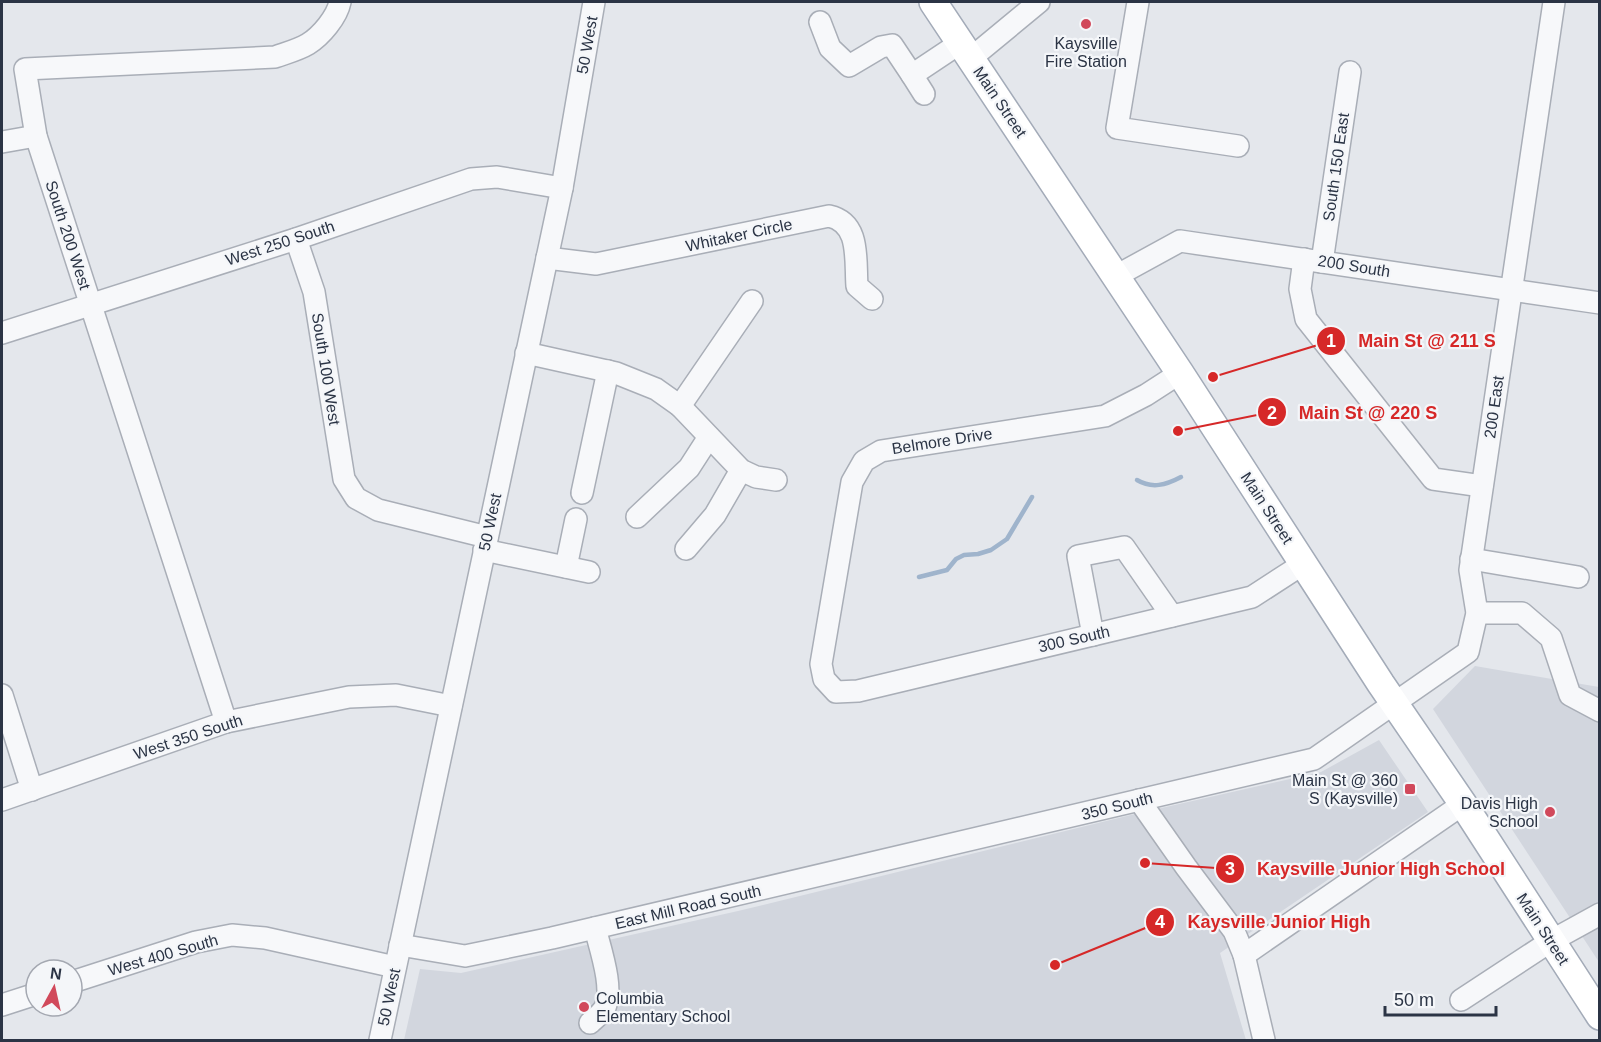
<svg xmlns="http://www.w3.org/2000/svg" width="1601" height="1042" font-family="Helvetica,sans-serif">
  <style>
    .built { fill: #d2d6de }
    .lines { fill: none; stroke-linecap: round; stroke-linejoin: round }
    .stream { stroke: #9fb4cc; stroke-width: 4.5 }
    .minor-casing { stroke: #a9aeb7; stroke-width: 24 }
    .major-casing { stroke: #a3abb8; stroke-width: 30 }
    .minor { stroke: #f7f8fa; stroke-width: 21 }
    .major { stroke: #fff; stroke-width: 27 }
    .poi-dot { fill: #d1495b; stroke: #f4f6f9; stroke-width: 2 }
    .labels { text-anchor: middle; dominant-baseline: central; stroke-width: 4.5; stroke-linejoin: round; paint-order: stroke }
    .poi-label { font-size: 16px; fill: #2b3445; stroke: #f4f6f9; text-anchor: end }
    .street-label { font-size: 16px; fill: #2b3445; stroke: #f4f6f9 }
    .leader { fill: none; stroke: #d62828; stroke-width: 2 }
    .callout-dot { fill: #d62828; stroke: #f4f6f9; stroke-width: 2 }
    .mark-label { font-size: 18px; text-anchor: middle; font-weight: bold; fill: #fff }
    .callout-label { font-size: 18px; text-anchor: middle; font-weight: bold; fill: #d62828; stroke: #f4f6f9; stroke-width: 4.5; stroke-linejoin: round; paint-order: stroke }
  </style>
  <rect width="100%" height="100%" fill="#e4e7ec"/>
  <g class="built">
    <path d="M1475,666l124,21v275l-166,-253z"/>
    <path d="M1379,740l49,72 -208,141 26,87h-842l16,-71 41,4 277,-62 397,-97 186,-42z"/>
  </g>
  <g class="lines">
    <g class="stream">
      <path d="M1137,480c15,9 29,5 44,-3"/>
      <path d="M919,577l28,-7 9,-11 8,-4 14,-1 13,-4 16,-11 25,-42"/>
    </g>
    <g class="minor-casing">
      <g id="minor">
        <path d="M1138,2l-21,126 121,18"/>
        <path d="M820,22l10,26 19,18 32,-19 11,-2 20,30 48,-32"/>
        <path d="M970,59l69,-57"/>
        <path d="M912,75l12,19"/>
        <path d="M2,142l34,-6"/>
        <path d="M296,239l18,53 30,187 12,19 22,12 109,27"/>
        <path d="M547,258l49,6 233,-48c32,7 26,44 28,70l15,13"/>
        <path d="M1304,259l-4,30 6,30 127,160 49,7"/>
        <path d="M1322,262l28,-190"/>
        <path d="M1116,276l64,-35 420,62"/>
        <path d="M2,333l294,-94 175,-60 26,-2 65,11"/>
        <path d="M526,353l90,20 40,16 24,17 61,64 15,7 20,3"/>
        <path d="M1180,373l-34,22 -41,21 -224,35 -17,10 -12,21 -31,182 3,15 12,13 22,-1 394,-94 51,-33"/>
        <path d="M680,406l72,-105"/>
        <path d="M582,493l26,-122"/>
        <path d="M637,517l52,-49 20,-31"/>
        <path d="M686,549l29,-34 26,-45"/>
        <path d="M484,550l105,22"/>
        <path d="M1471,559l107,18"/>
        <path d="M566,567l10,-48"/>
        <path d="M1477,613h45l29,25 19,57 30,16"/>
        <path d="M1093,635l-15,-79 46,-9 48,69"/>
        <path d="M2,695l30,95"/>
        <path d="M226,722l-190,-586 -11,-67 250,-12c11,-4 23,-7 33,-13 13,-8 29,-27 32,-42"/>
        <path d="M2,800l224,-78 123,-25 47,-2 55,11"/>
        <path d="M1139,800l47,67 48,64 10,24 20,85"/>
        <path d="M400,945l65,11 87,-18 762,-179 154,-107 9,-39 -7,-43 84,-568"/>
        <path d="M1244,955l219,-151"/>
        <path d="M72,982l124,-40 36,-7 33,3 130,29"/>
        <path d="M1461,1000l90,-59 49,-27"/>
        <path d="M2,1005l34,-11"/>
        <path d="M590,1023c4,-4 10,-8 14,-14 11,-18 -4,-61 -9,-81"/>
        <path d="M380,1040l182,-852 32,-186"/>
      </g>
    </g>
    <g class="major-casing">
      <path id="major" d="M933,2l247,371 201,311 82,120 137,212"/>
    </g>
    <use href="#minor" class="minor"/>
    <use href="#major" class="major"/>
  </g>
  <g class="poi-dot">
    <circle cx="1086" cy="24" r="6"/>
    <rect x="1404" y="783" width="12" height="12" rx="3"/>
    <circle cx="1550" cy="812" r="6"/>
    <circle cx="584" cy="1007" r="6"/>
  </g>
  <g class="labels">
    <g class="poi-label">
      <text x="1086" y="43" text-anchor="middle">Kaysville<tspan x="1086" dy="18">Fire Station</tspan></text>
      <text x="1398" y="780">Main St @ 360<tspan x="1398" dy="18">S (Kaysville)</tspan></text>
      <text x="1538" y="803">Davis High<tspan x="1538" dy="18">School</tspan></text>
      <text x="596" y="998" text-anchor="start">Columbia<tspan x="596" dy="18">Elementary School</tspan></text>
    </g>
    <g class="street-label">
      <text transform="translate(587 45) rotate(-80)">50 West</text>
      <text transform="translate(1000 102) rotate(56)">Main Street</text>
      <text transform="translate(1336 167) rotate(-82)">South 150 East</text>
      <text transform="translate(68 235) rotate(72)">South 200 West</text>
      <text transform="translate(739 235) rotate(-12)">Whitaker Circle</text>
      <text transform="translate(280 243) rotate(-18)">West 250 South</text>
      <text transform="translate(1354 266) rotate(9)">200 South</text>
      <text transform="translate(326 369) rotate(81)">South 100 West</text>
      <text transform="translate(1494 407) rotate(-82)">200 East</text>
      <text transform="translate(942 441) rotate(-9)">Belmore Drive</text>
      <text transform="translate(1267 508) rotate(57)">Main Street</text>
      <text transform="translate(490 522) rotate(-78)">50 West</text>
      <text transform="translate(1074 639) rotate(-13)">300 South</text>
      <text transform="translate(188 737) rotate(-18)">West 350 South</text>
      <text transform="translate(1117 806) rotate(-14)">350 South</text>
      <text transform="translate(688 907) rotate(-13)">East Mill Road South</text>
      <text transform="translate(1543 929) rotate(57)">Main Street</text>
      <text transform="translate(163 955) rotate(-16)">West 400 South</text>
      <text transform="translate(389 997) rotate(-78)">50 West</text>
    </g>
  </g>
  <path class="leader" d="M1213 377L1331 341M1178 431L1272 412M1145 863L1230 869M1055 965L1160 922"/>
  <g class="callout-dot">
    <circle cx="1213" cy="377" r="6"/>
    <circle cx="1178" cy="431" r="6"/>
    <circle cx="1145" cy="863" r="6"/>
    <circle cx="1055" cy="965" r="6"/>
    <circle cx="1331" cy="341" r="15"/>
    <circle cx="1272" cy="412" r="15"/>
    <circle cx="1230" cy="869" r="15"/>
    <circle cx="1160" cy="922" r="15"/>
  </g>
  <g class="mark-label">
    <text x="1331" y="347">1</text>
    <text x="1272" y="419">2</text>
    <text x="1230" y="875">3</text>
    <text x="1160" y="928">4</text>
  </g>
  <g class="callout-label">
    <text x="1427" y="347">Main St @ 211 S</text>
    <text x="1368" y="419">Main St @ 220 S</text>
    <text x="1381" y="875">Kaysville Junior High School</text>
    <text x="1279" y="928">Kaysville Junior High</text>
  </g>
  <rect width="1601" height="1042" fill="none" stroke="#2b3445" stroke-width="6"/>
  <g transform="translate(54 988) rotate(8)"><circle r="28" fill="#f4f6f9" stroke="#a4a8b1" stroke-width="1.5"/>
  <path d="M0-4.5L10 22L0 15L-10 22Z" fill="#d1495b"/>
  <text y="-9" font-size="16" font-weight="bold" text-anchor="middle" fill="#2b3445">N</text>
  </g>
  <path d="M1385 1006v9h111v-9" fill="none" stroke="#2b3445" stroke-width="3"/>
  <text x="1394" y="1006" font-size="18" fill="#2b3445" stroke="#f4f6f9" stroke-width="4.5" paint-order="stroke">50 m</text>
</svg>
